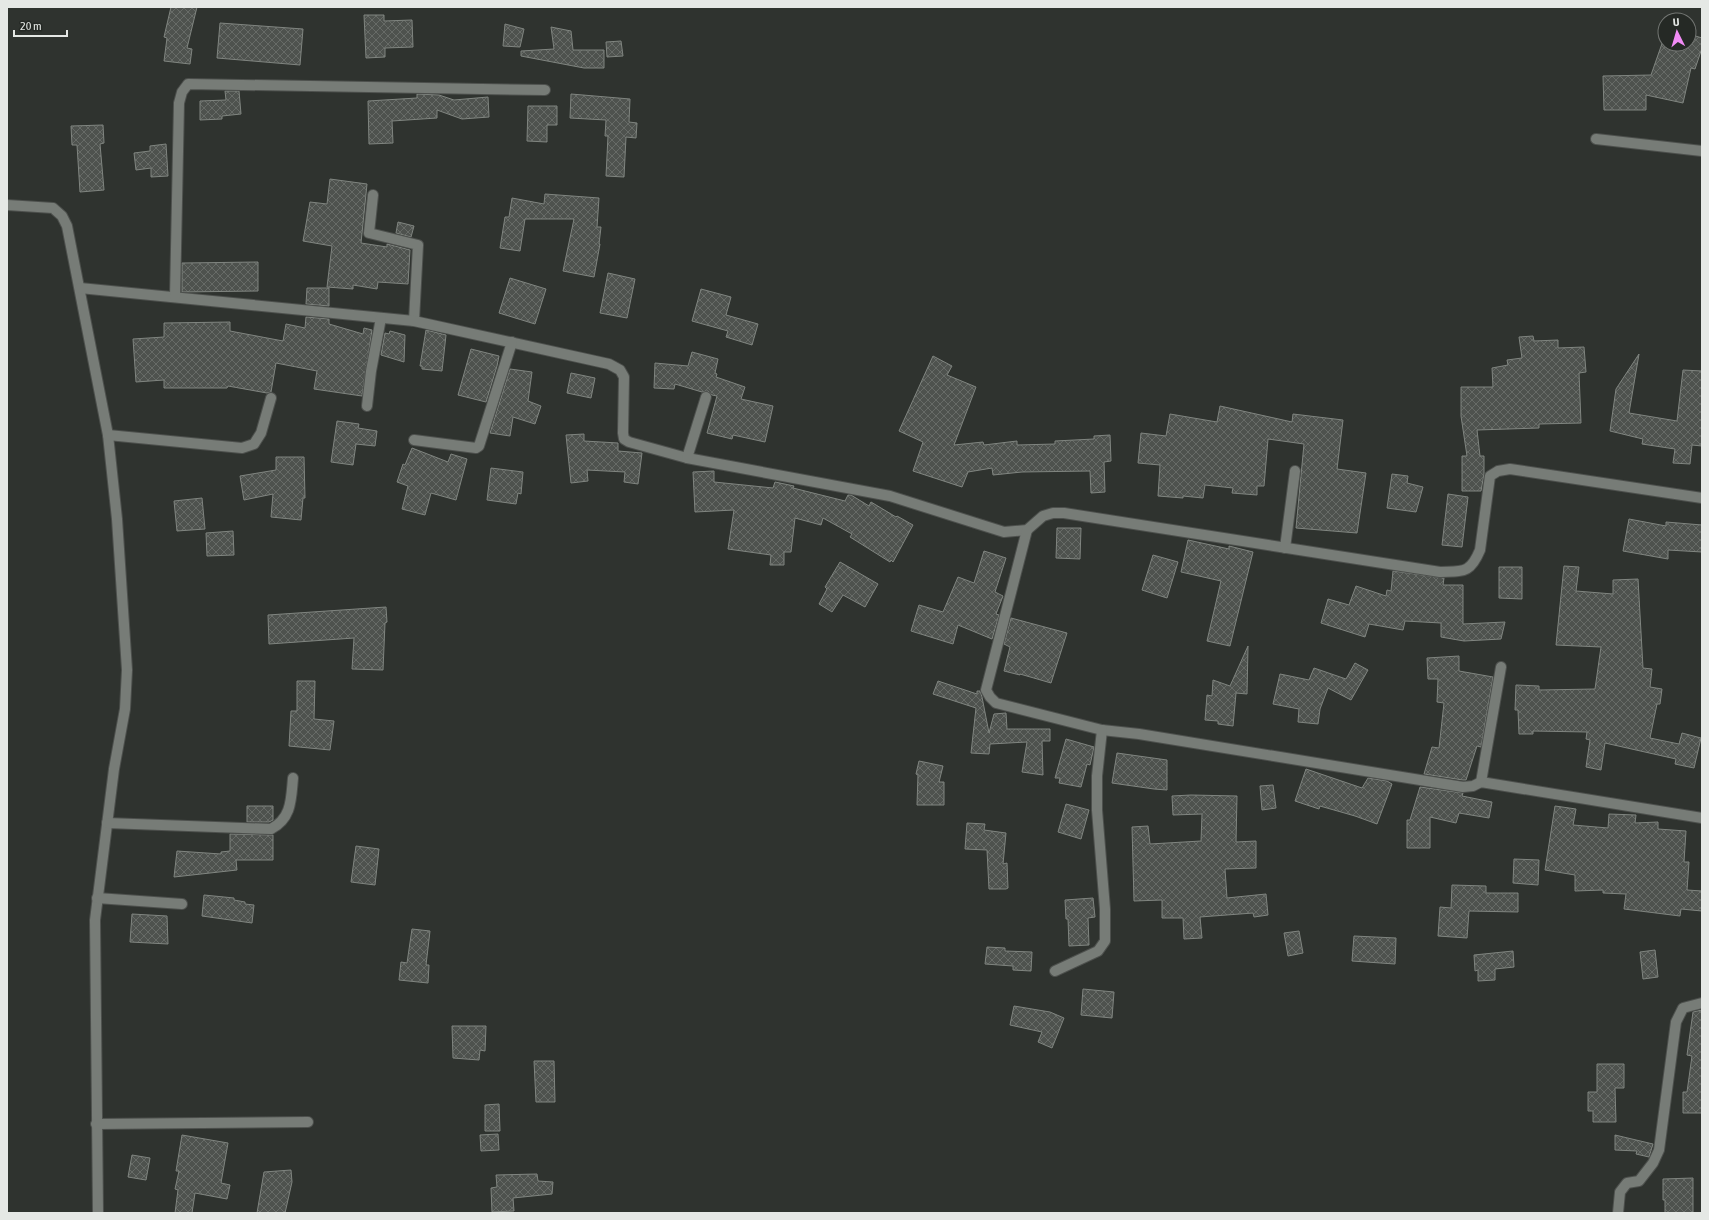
<svg xmlns="http://www.w3.org/2000/svg" width="1709" height="1220" font-family="'Asap Condensed',sans-serif">
  <style>
    .building { fill: url(#building-cross-hatch); stroke: #808580 }
    .lines { fill: none; stroke-linecap: round; stroke-linejoin: round }
    .minor-casing { stroke: #4d504d; stroke-width: 12 }
    .minor { stroke: #777c77; stroke-width: 10 }
  </style>
  <defs>
    <pattern id="building-cross-hatch" width="8" height="8" patternUnits="userSpaceOnUse"><rect width="8" height="8" fill="#4e524e"/><path d="M0 0l8 8M0 8l8-8" fill="none" stroke="#676b67"/></pattern>
  </defs>
  <rect width="100%" height="100%" fill="#2f332f"/>
  <g class="building">
    <path d="M171,7h26l-10,41 5,1 -2,15 -26,-3 3,-23 -3,-1z"/>
    <path d="M364,15h20v6l28,-1 1,27 -28,1v9l-19,1z"/>
    <path d="M220,23l83,6 -3,36 -83,-7z"/>
    <path d="M505,24l19,5 -4,18 -17,-1z"/>
    <path d="M551,27l20,4 2,19h31v18h-20l-63,-12v-5l33,-2z"/>
    <path d="M1689,34l13,4v10l-7,21 -4,-1 -8,35 -37,-8v15h-42l-1,-34 48,-1 14,-40v9h24z"/>
    <path d="M621,41l2,15 -16,1 -1,-15z"/>
    <path d="M225,91h14l2,23 -19,2v3l-22,1v-19l26,-1z"/>
    <path d="M417,94l22,1 15,5 34,-3 1,20 -27,2 -25,-9v8l-45,3 1,22 -24,1 -1,-43 49,-3z"/>
    <path d="M571,94l59,5 -1,23 8,1 -1,15 -10,-1 -2,40 -18,-1 2,-40h-3l1,-16 -36,-2z"/>
    <path d="M528,106h29v19h-10v17l-20,-1z"/>
    <path d="M103,125l1,18 -4,1 4,46 -24,2 -3,-47h-5l-1,-19z"/>
    <path d="M166,144l2,32 -17,1v-9l-15,2 -2,-17 16,-2v-5z"/>
    <path d="M330,179l37,5 -6,59 26,4v-3l23,6 -2,34 -30,-2 -1,7 -24,-4v4l-26,-2 5,-41 -29,-5 7,-39 17,2z"/>
    <path d="M545,194l54,4 -2,29h4l-2,17h1l-6,33 -31,-6 11,-52h-49l-5,32 -20,-3 5,-31h4l3,-19 32,6z"/>
    <path d="M398,222l16,4 -3,11 -15,-4z"/>
    <path d="M258,262v29l-76,1v-29z"/>
    <path d="M608,273l27,6 -8,39 -27,-5z"/>
    <path d="M510,278l36,11 -11,35 -36,-11z"/>
    <path d="M307,288h22v18l-23,-2z"/>
    <path d="M701,289l30,8 -5,18 32,9 -6,21 -26,-8 2,-6 -36,-10z"/>
    <path d="M306,317l23,2v5l34,10 1,-6 8,2 -10,66 -48,-7 3,-18 -41,-8 -5,29 -4,1 -39,-7 -1,2h-63v-8l-28,2 -3,-43 31,-2v-14l66,-1v9l53,10 3,-17 19,4z"/>
    <path d="M426,330l20,5 -4,36 -20,-2v-3h-2z"/>
    <path d="M390,331l15,4 -1,27 -23,-7 4,-22 4,1z"/>
    <path d="M1533,336l1,5 24,-1v8l26,-1 2,25 -7,1 2,50 -42,1v4l-62,2 3,26h4v18l-3,17h-19v-35h5l-6,-40v-29h32l-1,-19 16,-3 -1,-5 15,-2 -3,-21z"/>
    <path d="M471,349l28,7 -2,10 -11,36 -28,-7z"/>
    <path d="M692,352l26,7 -3,14 2,1 -1,3 29,10 -4,12 32,7 -8,36 -32,-7 -1,4 -25,-6 10,-37 -5,-1 -4,-4 -6,1 -27,-8 -1,5 -20,-1 1,-25 33,3z"/>
    <path d="M1639,354l-10,59 48,8 6,-51 19,1v75l-10,-1 -2,19 -17,-1 2,-14 -33,-5 1,-5 -33,-8 6,-42z"/>
    <path d="M933,356l19,10 -5,9 29,12 -22,58 29,-3 1,3 33,-4v4l38,-1v-3l39,-2v-3l16,-1 1,26 -7,1 1,30 -14,1 -1,-22 -68,1 -29,3 -1,-7 -24,4 -6,15 -49,-16 10,-29 -24,-11z"/>
    <path d="M510,369l22,3 -4,29 13,5 -6,18 -22,-7 -3,19 -20,-3z"/>
    <path d="M571,373l24,5 -4,20 -24,-5z"/>
    <path d="M1220,406l72,16 1,-8 50,6 -6,49 29,4 -9,60 -61,-5 8,-84 -36,-5 -4,47h-7v9l-25,-2 1,-5 -28,-3 -2,13 -20,-2v2l-25,-2 2,-31 -22,-2 3,-30 25,3 4,-22 47,8z"/>
    <path d="M337,421l22,3 -1,4 19,3 -2,15 -19,-2 -3,21 -22,-3z"/>
    <path d="M584,434v7l34,2v8l24,2 -4,31 -14,-2 1,-10 -38,-2 1,11 -17,2 -5,-48z"/>
    <path d="M412,448l36,14 3,-8 16,5 -11,41 -25,-7 -6,22 -23,-6 6,-23 -11,-4 6,-18 2,1z"/>
    <path d="M276,457h28l1,41h-2l-2,22 -30,-3 2,-23 -29,6 -4,-24 36,-6z"/>
    <path d="M491,468l32,4 -2,22 -3,-1 -2,11 -29,-4z"/>
    <path d="M714,471v11l59,6 2,-6 19,4 -1,2 52,13 3,-6h3l18,11 2,-4 25,15 1,-1 16,9 -20,37 -2,-2 -1,2 -40,-25 2,-3 -29,-16 -2,7 -26,-7 -4,34h-7v13h-14l1,-10 -43,-6 6,-39 -39,2 -2,-40z"/>
    <path d="M1392,474l16,2 -1,7 16,4 -7,25 -29,-4z"/>
    <path d="M1448,494l20,3 -6,50 -20,-2z"/>
    <path d="M202,498l3,31 -28,2 -3,-30z"/>
    <path d="M1629,519l37,7v-4l36,3v27l-34,-2v9l-45,-8z"/>
    <path d="M1057,528h24l-1,31 -24,-1z"/>
    <path d="M233,531l1,24 -27,1 -1,-23z"/>
    <path d="M1188,540l41,9v-3l24,6 -23,94 -23,-5 14,-60 -40,-9z"/>
    <path d="M984,551l22,7 -11,34 8,4 -7,18 3,1 -7,24 -34,-14 -5,19 -42,-13 8,-26 24,7 15,-35 16,6z"/>
    <path d="M1153,555l25,7 -11,36 -25,-8z"/>
    <path d="M840,562l38,22 -13,23 -22,-12 -11,17 -13,-8 8,-15 -2,-2z"/>
    <path d="M1564,566l15,1 -3,24 37,3v-14l25,-1 5,89 9,1 -2,18 12,2 -2,15h-3l-7,34 29,6 3,-11 19,5 -7,30 -19,-4 1,-5 -71,-16 -4,27 -15,-3 4,-27 -4,-1 1,-7 -54,-1v3h-14l-1,-24h-3l1,-25 23,1v4l56,-1 6,-42 -45,-2z"/>
    <path d="M1499,567h23v32l-23,-1z"/>
    <path d="M1393,571l51,7 -1,7h20v39l42,-2 -4,17 -37,2 -23,-4v-14l-36,-2 -2,9 -34,-6 -4,13 -44,-14 7,-24 21,6 7,-19 30,10 1,-6 4,1z"/>
    <path d="M386,607l1,15 -2,1 -2,47 -31,-1 2,-31 -85,6 -1,-29z"/>
    <path d="M1011,618l56,15 -16,50 -31,-9v1l-16,-4 6,-24 -6,-3z"/>
    <path d="M1248,646l-1,48 -11,-1 -3,33 -15,-2v-3l-13,-1 2,-25 5,1 1,-16 17,6z"/>
    <path d="M1459,656v15l34,6 -12,70 -4,-1 -11,34h-3l-39,-6 8,-27 7,1 5,-45 -7,-1 1,-23h-10l-1,-21z"/>
    <path d="M1355,663l13,7 -17,30 -23,-12 -8,21 -2,15 -20,-2 1,-13 -26,-5 7,-30 29,6 5,-12 32,11z"/>
    <path d="M297,681h18l-1,38 20,2 -4,29 -41,-4 2,-35h6z"/>
    <path d="M938,681l39,13v-3h3l2,6 7,36 5,-19 12,-1 1,16h43v12h-8l1,34 -21,-3 5,-30 -37,2 -1,10 -18,-1 5,-45 -43,-14z"/>
    <path d="M1066,739l28,8 -4,18 -3,-1 -6,23 -22,-4 1,-5h-5z"/>
    <path d="M1117,753l50,7v30l-13,-1 -42,-6z"/>
    <path d="M919,761l24,5 -4,16h5v23h-27l1,-30 -2,-1z"/>
    <path d="M1306,769l56,19 6,-10 19,3 5,3 -15,40 -22,-8 -35,-10 -1,3 -24,-8z"/>
    <path d="M1273,785l3,23 -14,2 -2,-24z"/>
    <path d="M1420,787l43,6 -1,3 30,6 -3,16 -30,-5 -3,10 -26,-6v31h-23v-28h3z"/>
    <path d="M1191,795l46,1 -1,46 20,-1v27l-31,1 2,29 39,-4 2,21 -14,2 -1,-4 -53,4 2,21 -18,1 -1,-21h-21v-18l-28,1 -2,-74 16,-1 2,18 51,-3 1,-27 -29,1 -1,-19z"/>
    <path d="M1066,804l23,6 -8,29 -23,-7z"/>
    <path d="M247,806h26v14l-4,2h-22z"/>
    <path d="M1555,806l21,3 -3,16 35,3 1,-14 27,1 -1,8 23,-1v7l28,2 -2,31h5l-2,28 15,1v20l-21,-2 -1,7 -56,-7 2,-15 -23,-1v-3l-28,1v-16l-30,-5z"/>
    <path d="M967,823l18,1 -1,6 22,3 -3,31 4,-1 1,25 -2,1h-17l-2,-39 -22,-1z"/>
    <path d="M230,834l43,1v25h-37l1,10 -63,7 3,-26 44,3v-2l9,-1z"/>
    <path d="M356,846l23,3 -4,36 -24,-3z"/>
    <path d="M1514,859l25,1 -1,25 -25,-2z"/>
    <path d="M1452,885l34,1v7h32v19l-49,-1 -2,27 -29,-2 2,-29 11,1z"/>
    <path d="M204,895l30,3v2l11,2v2l9,1 -2,18 -50,-7z"/>
    <path d="M1093,898l2,19 -7,1 1,27 -20,1 -1,-27h-2l-1,-19z"/>
    <path d="M132,914l35,2 1,28 -38,-2z"/>
    <path d="M412,929l18,2 -4,34h3l-1,18 -29,-3 2,-18 6,1z"/>
    <path d="M1299,931l4,22 -15,3 -4,-23z"/>
    <path d="M1354,936l42,2 -1,26 -43,-3z"/>
    <path d="M987,947l18,1v3l27,1 -1,19 -18,-1v-4l-28,-2z"/>
    <path d="M1655,950l3,27 -15,2 -3,-27z"/>
    <path d="M1513,951l1,16 -19,2v11l-17,1v-11l-3,1 -1,-16z"/>
    <path d="M1083,989l31,3 -2,26 -31,-3z"/>
    <path d="M1014,1006l36,6 14,6 -12,30 -14,-6 4,-10 -32,-7z"/>
    <path d="M1702,1010v103h-19v-21h4l5,-36 -5,-1 6,-43z"/>
    <path d="M452,1026h34l-1,25 -5,-1 -1,10 -26,-2z"/>
    <path d="M534,1061h20l1,41h-19z"/>
    <path d="M1597,1064h27v24h-9l1,34h-23v-11h-5v-19h9z"/>
    <path d="M499,1104l1,27h-15v-26z"/>
    <path d="M498,1134l1,16 -18,1 -1,-16z"/>
    <path d="M182,1135l46,8 -7,40 9,2 -3,14 -32,-6 -3,20h-17l3,-23 -3,-1 4,-18h-3z"/>
    <path d="M1615,1135l38,9 -4,13 -13,-3 1,-3 -22,-1z"/>
    <path d="M132,1155l18,3 -4,22 -18,-3z"/>
    <path d="M291,1170l1,12 -7,31h-28l7,-41z"/>
    <path d="M537,1174l1,7 15,1 -1,12 -39,4 1,13 -22,1 -1,-24 6,-1 -1,-12z"/>
    <path d="M1693,1178v35h-28v-13h-2v-21z"/>
  </g>
  <g class="lines">
    <g class="minor-casing">
      <g id="minor">
        <path d="M1596,139l106,12"/>
        <path d="M373,195l-4,38 49,12 -4,76"/>
        <path d="M7,205l46,3 9,8 5,10 41,209 9,84 10,151 -2,39 -11,60 -19,151 3,293"/>
        <path d="M80,288l334,33 195,43 11,6 4,7 -1,56 1,6 5,3 58,16 203,38 114,36 23,-2 16,-14 10,-3h11l376,59c23,-1 30,2 40,-22l10,-74 8,-5 12,-2 192,29"/>
        <path d="M175,297l4,-194 3,-11 6,-8 357,6"/>
        <path d="M367,406l4,-35 10,-53"/>
        <path d="M108,435l134,13 12,-4 7,-11 10,-35"/>
        <path d="M414,440l62,8 3,-2 33,-104"/>
        <path d="M687,458l19,-61"/>
        <path d="M1027,530l-41,160 4,7 6,6 106,27 37,4 324,53 10,-1 8,-4 221,36"/>
        <path d="M1285,548l10,-77"/>
        <path d="M1481,782l20,-115"/>
        <path d="M107,823l164,6c21,-11 20,-30 22,-51"/>
        <path d="M97,898l85,6"/>
        <path d="M1055,971l43,-20 7,-10v-32l-8,-99v-34l5,-46"/>
        <path d="M96,1124l212,-2"/>
        <path d="M1618,1213l2,-21 7,-9 12,-2 14,-18 6,-13 17,-128 7,-14 19,-5"/>
      </g>
    </g>
    <use href="#minor" class="minor"/>
  </g>
  <rect width="1709" height="1220" fill="none" stroke="#e5e8e5" stroke-width="16"/>
  <g transform="translate(1677 32) rotate(355)"><circle r="19" fill="#252925" stroke="#727572"/>
  <path d="M0-3L7 15L0 10L-7 15Z" fill="#f18bf5"/>
  <text y="-6" font-size="11" font-weight="bold" text-anchor="middle" fill="#e5e8e5">U</text>
  </g>
  <path d="M14 30v6h53v-6" fill="none" stroke="#e5e8e5" stroke-width="2"/>
  <text x="20" y="30" font-size="12" fill="#e5e8e5" stroke="#252925" stroke-width="3" paint-order="stroke">20 m</text>
</svg>
